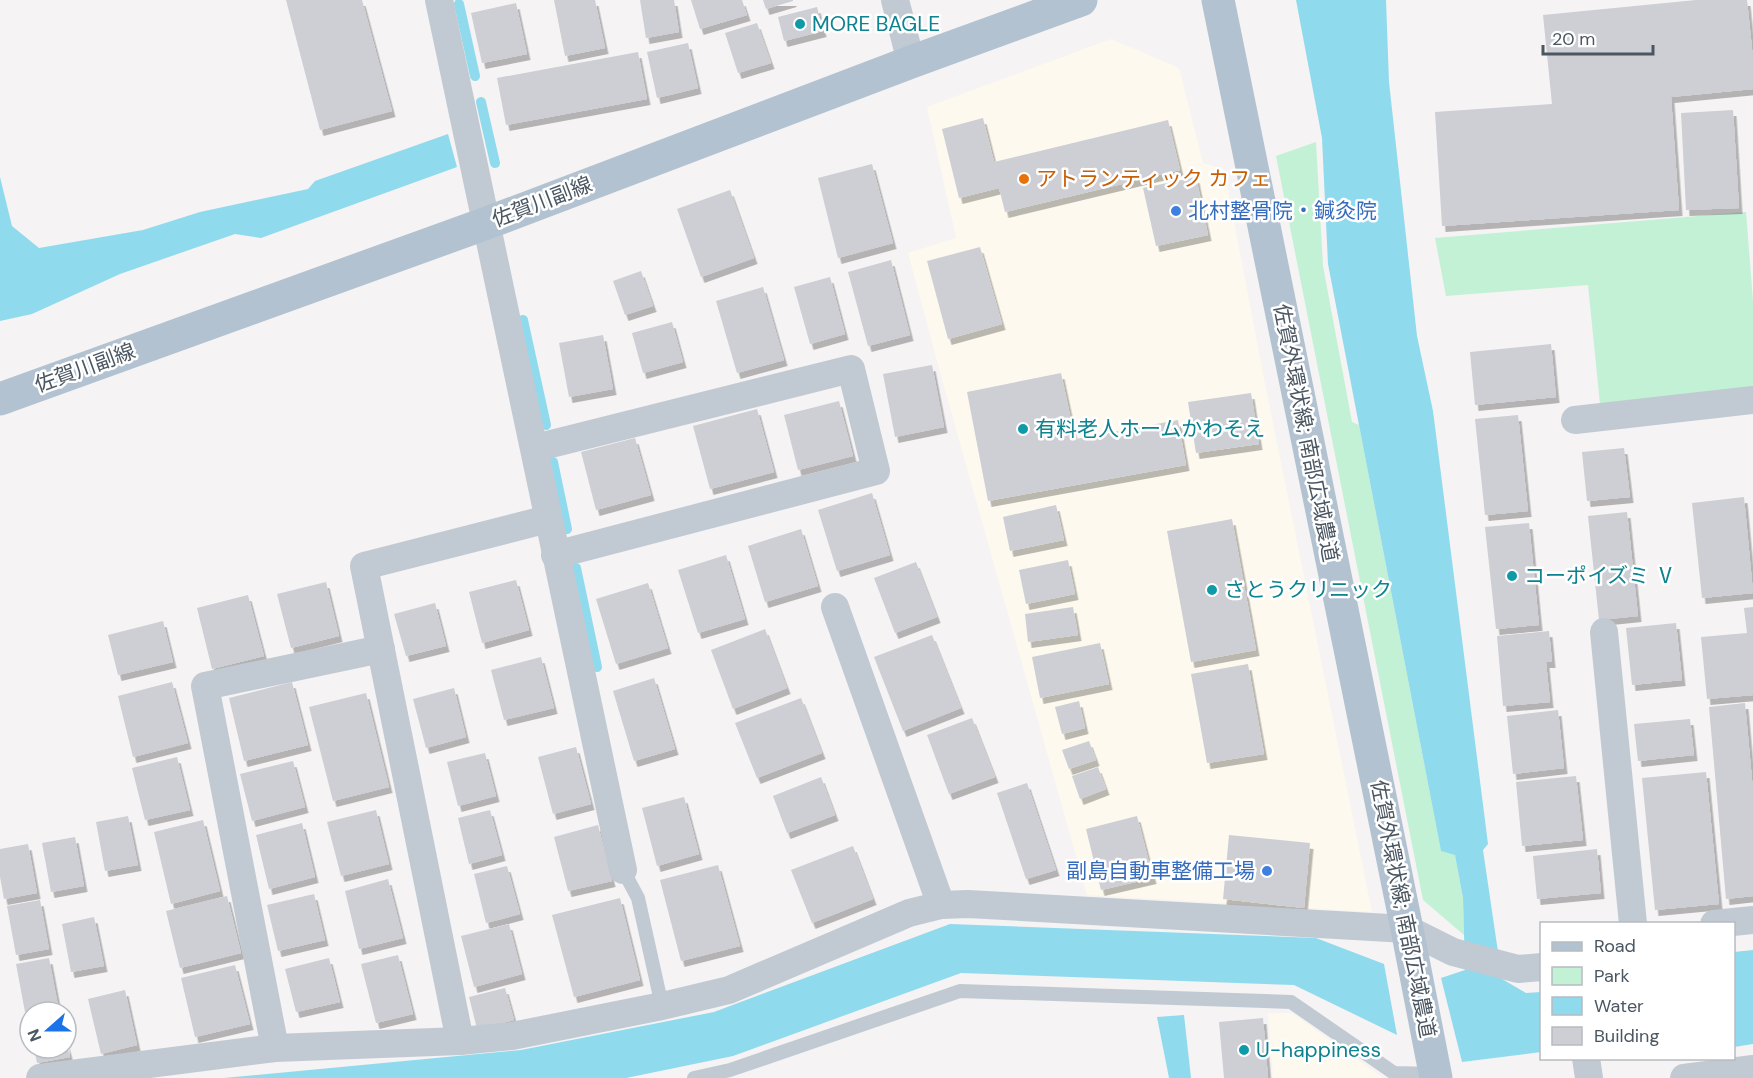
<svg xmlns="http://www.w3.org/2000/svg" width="1753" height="1078" font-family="'DM Sans','Noto Sans JP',sans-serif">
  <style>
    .commercial { fill: #fdf9ef }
    .green { fill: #c3f1d5 }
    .water { fill: #90daee }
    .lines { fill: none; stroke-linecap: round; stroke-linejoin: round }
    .stream { stroke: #90daee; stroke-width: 10 }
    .building { fill: #cdcfd5; filter: url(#shadow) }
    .service { stroke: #c1cad2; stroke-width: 14 }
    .minor { stroke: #c1cad2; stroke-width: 28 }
    .primary { stroke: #b3c2d1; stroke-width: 33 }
    .culture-dot { fill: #0f9aa8; stroke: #fff; stroke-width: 2 }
    .food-dot { fill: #e8710a; stroke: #fff; stroke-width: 2 }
    .shop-dot { fill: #3f7fe0; stroke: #fff; stroke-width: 2 }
    .labels { text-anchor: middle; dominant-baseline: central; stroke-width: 5; stroke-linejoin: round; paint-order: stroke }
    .culture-label { font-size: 21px; fill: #0d838f; stroke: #fff; text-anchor: start }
    .food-label { font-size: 21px; fill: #c56008; stroke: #fff; text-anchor: start }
    .street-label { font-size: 21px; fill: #4a5661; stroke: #fff }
    .shop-label { font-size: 21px; fill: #366cbe; stroke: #fff; text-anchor: start }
  </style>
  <defs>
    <filter id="shadow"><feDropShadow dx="3.5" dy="6" stdDeviation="0" flood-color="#0004"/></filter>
  </defs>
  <rect width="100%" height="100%" fill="#f5f3f3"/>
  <g class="commercial">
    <path d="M1111,39l68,29 24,95 21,6 40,210 108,533 -285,-17 -144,-512 -35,-130 48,-15 -29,-131z"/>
    <path d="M1268,1013h24l91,65h-110z"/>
  </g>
  <g class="green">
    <path d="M1316,142l7,124 29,156 7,3 82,426 14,3 8,44 1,37 -41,-35 -147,-744z"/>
    <path d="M1746,212l7,89v86l-153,17 -12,-119 -142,11 -11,-58z"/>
  </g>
  <g class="water">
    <path d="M1296,0h90l3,82 28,254 16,75 55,433 -5,6 19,129 24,14 15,-1v60l-79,10 -21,-84 24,-8 -2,-72 -8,-43 -14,-4 -113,-587 -6,-126z"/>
    <path d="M448,134l9,33 -196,71 -26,-4 -115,40 -88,40 -32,7v-144l12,49 27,22 104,-18 57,-18 108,-23 7,-8z"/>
    <path d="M950,924l366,14 68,26 13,71 -103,-50 -333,-12 -228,83 -107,22h-402l297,-28 193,-38z"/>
    <path d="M1753,950v94l-19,3v-95z"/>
    <path d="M1184,1015l7,63h-22l-12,-61z"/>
  </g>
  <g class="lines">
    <g class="stream">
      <path d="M459,4l16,72"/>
      <path d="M481,102l14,61"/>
      <path d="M523,320l23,105"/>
      <path d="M553,462l14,67"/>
      <path d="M576,568l21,99"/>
    </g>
  </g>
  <g class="building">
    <path d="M286,0h76l30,111 -72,19z"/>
    <path d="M554,0h41l10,48 -40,8z"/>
    <path d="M640,0h34l5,32 -33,6z"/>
    <path d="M691,0h51l5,15 -47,14z"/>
    <path d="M763,0h30v1l-27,8z"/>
    <path d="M1696,0h51l6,59v30l-82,8 8,113 -237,16 -7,-114 117,-8 -9,-89z"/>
    <path d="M516,3l11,51 -45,9 -11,-50z"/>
    <path d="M817,7l6,24 -39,10 -6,-24z"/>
    <path d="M757,23l14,40 -33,10 -13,-40z"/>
    <path d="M688,43l10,45 -41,10 -10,-46z"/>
    <path d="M638,52l9,47 -141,26 -9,-47z"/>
    <path d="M1733,110l6,98 -53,2 -5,-97z"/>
    <path d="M983,118l11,44 174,-42 12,50 -175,42 -6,-24 -40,10 -17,-69z"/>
    <path d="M872,164l21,79 -55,15 -20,-80z"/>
    <path d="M1196,177l12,58 -52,11 -13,-58z"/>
    <path d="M730,190l24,68 -53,19 -24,-68z"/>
    <path d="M980,247l22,77 -54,15 -21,-78z"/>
    <path d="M891,260l19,75 -42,11 -20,-74z"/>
    <path d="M641,271l12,35 -28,9 -12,-34z"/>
    <path d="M830,277l15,57 -35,10 -16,-57z"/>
    <path d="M763,287l21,73 -47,13 -21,-72z"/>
    <path d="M672,322l11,40 -40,11 -11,-40z"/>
    <path d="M603,335l10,54 -44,8 -10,-54z"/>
    <path d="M1551,344l5,53 -81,8 -5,-53z"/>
    <path d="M932,365l12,62 -49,10 -12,-63z"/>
    <path d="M1061,373l14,66 103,-19 8,45 -198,36 -21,-109z"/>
    <path d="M1251,393l8,51 -63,9 -8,-51z"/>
    <path d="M839,401l14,55 -55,14 -14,-55z"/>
    <path d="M757,409l17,63 -64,17 -17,-63z"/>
    <path d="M1518,415l10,96 -43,4 -10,-96z"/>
    <path d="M635,438l16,57 -55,15 -15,-58z"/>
    <path d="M1624,448l6,49 -43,4 -5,-49z"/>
    <path d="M872,493l18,62 -53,16 -19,-61z"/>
    <path d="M1744,497l9,96 -51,5 -10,-95z"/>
    <path d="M1056,505l8,35 -54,11 -7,-34z"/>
    <path d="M1627,512l11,104 -39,4 -11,-104z"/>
    <path d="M1232,519l24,131 -65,12 -24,-131z"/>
    <path d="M1529,523l10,102 -43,4 -11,-102z"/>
    <path d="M801,529l17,57 -53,16 -17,-56z"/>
    <path d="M726,555l19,64 -47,14 -20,-63z"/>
    <path d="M1068,560l7,34 -49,10 -7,-34z"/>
    <path d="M916,562l21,55 -42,16 -21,-55z"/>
    <path d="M516,580l13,50 -47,13 -13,-51z"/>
    <path d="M326,582l13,54 -48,12 -14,-54z"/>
    <path d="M648,583l20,65 -52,16 -20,-65z"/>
    <path d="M248,595l16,61 -52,13 -15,-61z"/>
    <path d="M435,603l11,43 -40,10 -12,-42z"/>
    <path d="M1073,607l5,28 -50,7 -3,-28z"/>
    <path d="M1753,607v88l-46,4 -6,-62 46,-4 -3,-25z"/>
    <path d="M163,621l10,41 -55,13 -10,-40z"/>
    <path d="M1676,623l6,57 -50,5 -6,-57z"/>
    <path d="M765,629l22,59 -54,21 -22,-59z"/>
    <path d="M1549,631l3,31h-6l4,40 -47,4 -6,-70z"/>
    <path d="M932,635l29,73 -58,23 -29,-74z"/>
    <path d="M1100,643l9,41 -69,14 -8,-41z"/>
    <path d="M541,657l13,51 -50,12 -13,-50z"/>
    <path d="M1248,664l16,90 -57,9 -16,-89z"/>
    <path d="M654,678l21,71 -41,12 -21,-70z"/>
    <path d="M172,682l16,61 -55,14 -15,-61z"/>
    <path d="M292,682l16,63 -64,16 -15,-63z"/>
    <path d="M454,688l12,49 -40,11 -13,-49z"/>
    <path d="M366,693l23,94 -56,14 -24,-94z"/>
    <path d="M801,698l21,55 -65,25 -22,-55z"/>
    <path d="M1079,701l6,27 -23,6 -7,-27z"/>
    <path d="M1745,703l8,88v105l-27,3 -17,-192z"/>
    <path d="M1558,710l6,58 -51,6 -6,-58z"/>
    <path d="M972,718l23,59 -46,17 -22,-59z"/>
    <path d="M1690,719l4,36 -56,6 -4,-37z"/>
    <path d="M1089,741l7,19 -27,9 -7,-19z"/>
    <path d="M576,747l15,57 -38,10 -15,-57z"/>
    <path d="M485,753l11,43 -38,10 -11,-44z"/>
    <path d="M177,757l13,53 -45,10 -13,-52z"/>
    <path d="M293,761l12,46 -53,14 -12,-47z"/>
    <path d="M1098,767l8,22 -26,10 -8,-23z"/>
    <path d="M1706,772l13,132 -64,6 -13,-132z"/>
    <path d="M1576,776l7,64 -61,6 -6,-64z"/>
    <path d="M821,777l14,38 -48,18 -14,-37z"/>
    <path d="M1027,783l29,87 -30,9 -29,-86z"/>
    <path d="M684,797l15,57 -42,12 -15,-58z"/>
    <path d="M376,810l13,54 -48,12 -14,-54z"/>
    <path d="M490,810l12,45 -33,9 -11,-46z"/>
    <path d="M128,816l10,49 -33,6 -9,-49z"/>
    <path d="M1137,816l16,62 -52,12 -15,-61z"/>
    <path d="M203,820l17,71 -49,13 -17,-72z"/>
    <path d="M302,823l13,54 -46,12 -13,-54z"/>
    <path d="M598,825l14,56 -44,10 -14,-54z"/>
    <path d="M1229,835l81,8 -6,65 -81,-9z"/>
    <path d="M75,837l9,49 -33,6 -9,-49z"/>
    <path d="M28,844l9,49 -33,6 -4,-22v-28z"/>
    <path d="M853,846l20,53 -61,24 -21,-53z"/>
    <path d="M1597,849l4,44 -64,6 -4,-43z"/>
    <path d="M718,865l22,81 -59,15 -21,-81z"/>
    <path d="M507,866l13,48 -34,9 -12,-49z"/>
    <path d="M388,879l15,59 -44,11 -14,-58z"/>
    <path d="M314,894l11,46 -47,11 -11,-46z"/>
    <path d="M227,896l14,57 -61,15 -14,-57z"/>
    <path d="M620,898l20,82 -66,17 -22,-82z"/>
    <path d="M40,900l9,49 -33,6 -9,-49z"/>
    <path d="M94,917l10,49 -33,6 -9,-48z"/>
    <path d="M509,924l13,50 -48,13 -13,-51z"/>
    <path d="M398,955l15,59 -37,9 -15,-59z"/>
    <path d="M49,958l9,48 -33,6 -9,-48z"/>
    <path d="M329,958l11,44 -44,10 -11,-43z"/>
    <path d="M235,965l15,59 -55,13 -14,-59z"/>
    <path d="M505,988l9,32 -37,9 -8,-32z"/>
    <path d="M125,990l12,55 -36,9 -13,-55z"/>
    <path d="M1263,1018l5,60h-44l-5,-56z"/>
    <path d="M66,1042l4,15 -33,6 -3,-15h32z"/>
  </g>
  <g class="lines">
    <g class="service">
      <path d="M623,870l15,28 24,108"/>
      <path d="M694,1078l36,-8 230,-79 331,11 103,71 41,1"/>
    </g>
    <g class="minor">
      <path d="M439,0l184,870"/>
      <path d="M895,0l16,62"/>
      <path d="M1575,420l178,-20"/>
      <path d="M535,448l316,-79 25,102 -321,84"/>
      <path d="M835,607l106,298"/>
      <path d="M1604,632l29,292"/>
      <path d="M1714,924l39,-4"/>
      <path d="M460,1041l-96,-475 184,-47"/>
      <path d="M275,1048l-70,-362 176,-37"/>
      <path d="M1586,1058l3,20"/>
      <path d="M40,1078l235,-30 185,-7 52,-5 150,-30 67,-16 180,-77 32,-8 27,-1 439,25 46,23 65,17 24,-2"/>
      <path d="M1684,1078l69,-9"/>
    </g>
    <g class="primary">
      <path d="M1218,0l189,929 29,149"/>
      <path d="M0,399l487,-176 424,-161 170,-62"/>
    </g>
  </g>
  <g class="culture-dot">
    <circle cx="800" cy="24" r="6"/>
    <circle cx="1023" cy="429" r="6"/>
    <circle cx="1512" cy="576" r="6"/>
    <circle cx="1212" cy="590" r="6"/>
    <circle cx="1244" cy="1050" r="6"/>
  </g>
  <circle class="food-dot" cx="1024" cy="179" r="6"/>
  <g class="shop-dot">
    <circle cx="1176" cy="211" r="6"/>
    <circle cx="1267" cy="871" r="6"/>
  </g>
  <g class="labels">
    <g class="culture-label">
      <text x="812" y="24">MORE BAGLE</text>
      <text x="1035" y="429">有料老人ホームかわそえ</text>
      <text x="1524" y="576">コーポイズミ Ⅴ</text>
      <text x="1224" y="590">さとうクリニック</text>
      <text x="1256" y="1050">U-happiness</text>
    </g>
    <g class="food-label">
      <text x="1036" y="179">アトランティック カフェ</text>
    </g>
    <g class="street-label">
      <text transform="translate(542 202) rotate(-21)">佐賀川副線</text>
      <text transform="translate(85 368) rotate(-20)">佐賀川副線</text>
      <text transform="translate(1306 433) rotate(79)">佐賀外環状線; 南部広域農道</text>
      <text transform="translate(1403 909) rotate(79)">佐賀外環状線; 南部広域農道</text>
    </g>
    <g class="shop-label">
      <text x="1188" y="211">北村整骨院・鍼灸院</text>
      <text x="1255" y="871" text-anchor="end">副島自動車整備工場</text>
    </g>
  </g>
  <rect x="1540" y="922" width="195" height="138" fill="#ffffff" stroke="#b7bbc0" stroke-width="1.5"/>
  <rect x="1552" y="942" width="30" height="9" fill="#b3c2d1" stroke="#b7bbc0" stroke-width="1.5"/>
  <text x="1594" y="952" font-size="18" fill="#4a5661">Road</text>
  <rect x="1552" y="967" width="30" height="18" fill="#c3f1d5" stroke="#b7bbc0" stroke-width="1.5"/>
  <text x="1594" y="982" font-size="18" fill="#4a5661">Park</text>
  <rect x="1552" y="997" width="30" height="18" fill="#90daee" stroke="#b7bbc0" stroke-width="1.5"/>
  <text x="1594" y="1012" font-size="18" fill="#4a5661">Water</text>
  <rect x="1552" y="1027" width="30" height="18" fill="#cdcfd5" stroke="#b7bbc0" stroke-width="1.5"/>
  <text x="1594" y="1042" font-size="18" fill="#4a5661">Building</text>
  <g transform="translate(48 1030) rotate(249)"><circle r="28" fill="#ffffff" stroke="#b7bbc0" stroke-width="1.5"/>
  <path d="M0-4.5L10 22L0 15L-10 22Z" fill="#1a73e8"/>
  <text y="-9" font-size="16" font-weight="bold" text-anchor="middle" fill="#4a5661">N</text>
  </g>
  <path d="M1543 45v9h110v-9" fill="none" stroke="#4a5661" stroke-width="3"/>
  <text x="1552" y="45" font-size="18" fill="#4a5661" stroke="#ffffff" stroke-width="4.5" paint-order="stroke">20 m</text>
</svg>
